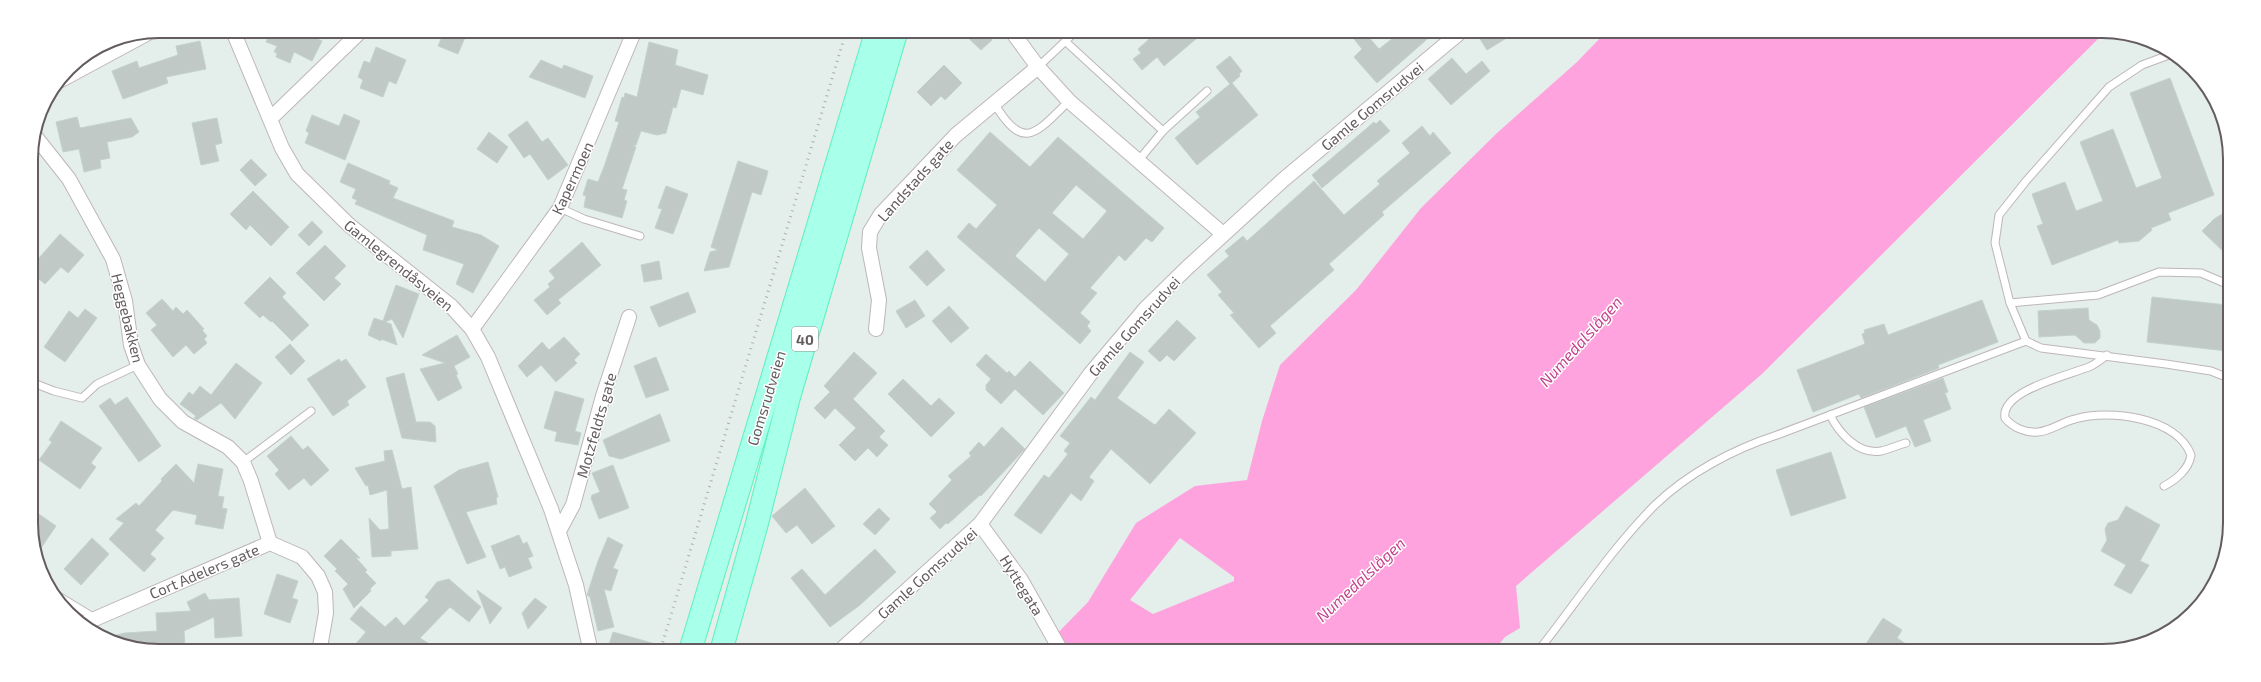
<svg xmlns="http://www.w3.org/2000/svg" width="2261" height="682" font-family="'Exo 2',sans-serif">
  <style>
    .water { fill: #ffa3de; fill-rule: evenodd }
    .building { fill: #c0c9c6; stroke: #c2d3cc; fill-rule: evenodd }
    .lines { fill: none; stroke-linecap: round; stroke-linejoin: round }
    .service-casing { stroke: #beb6ba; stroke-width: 9 }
    .minor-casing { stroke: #beb6ba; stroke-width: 16 }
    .primary-casing { stroke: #59f2bb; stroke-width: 24 }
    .service { stroke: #fff; stroke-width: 7 }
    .minor { stroke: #fff; stroke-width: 14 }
    .primary { stroke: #a8ffea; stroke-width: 22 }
    .rail { stroke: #aeadae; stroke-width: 3; stroke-dasharray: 1 5; stroke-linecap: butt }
    .labels { text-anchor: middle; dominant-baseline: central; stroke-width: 3; stroke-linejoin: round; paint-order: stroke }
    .shield { fill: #fff; stroke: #928d90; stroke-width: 1 }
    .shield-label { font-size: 14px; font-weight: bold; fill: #645c60 }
    .street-label { font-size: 15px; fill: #645c60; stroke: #fff }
    .water-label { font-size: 16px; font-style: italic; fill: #c4448c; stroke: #fff }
    .rim { fill: none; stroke: #645c60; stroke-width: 2 }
  </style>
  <rect width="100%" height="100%" fill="#e4eeeb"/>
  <path class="water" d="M1604,34l498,1 -340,339 -246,212 4,42 -15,9 -10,12h-453l46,-47 48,-79 59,-37 52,-6 15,-59 18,-56 76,-75 65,-82 76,-75 80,-71zM1180,538l54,39v4l-81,33 -23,-14z"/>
  <g class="building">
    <path d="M271,31h31l20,10 -10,20 -18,-9 -4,11 -14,-6 1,-4 -3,-1 3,-6 -11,-4z"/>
    <path d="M444,32h14l8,3 -8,19 -20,-8z"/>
    <path d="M963,33h22l7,7 -11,10z"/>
    <path d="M1156,33h47l-39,33 -7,-9 -15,13 -9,-11 8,-6 -3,-4z"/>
    <path d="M1350,34h16l13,15 19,-15h35l-56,49 -23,-26 8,-8z"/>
    <path d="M1477,34h36l-26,16z"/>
    <path d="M200,41l6,28 -40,8 2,6 -45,16 -11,-28 25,-10 2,7 39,-13 -2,-9z"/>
    <path d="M649,42l29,8 -3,15 33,10 -5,20 -22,-6 -5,19 -3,-1 -7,26 -9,2 -16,-4 -5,14 -3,1 3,1 -14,42 5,1 -3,10 3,1 -5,17 -38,-11 2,-11 -3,-1 5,-16 10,3 7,-18 14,-42 -4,-1 7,-24 2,1 1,-5 12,4z"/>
    <path d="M376,47l30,13 -10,24 -7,-3 -6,16 -23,-9 3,-8 -5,-3 6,-16 6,2z"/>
    <path d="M1230,56l12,15 -3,3 1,2 -8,7 26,32 -61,50 -22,-27 25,-21 -4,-5 34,-28 -14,-17z"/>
    <path d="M1452,58l14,16 16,-13 8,10 -39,34 -23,-26z"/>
    <path d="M541,60l21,9 2,-4 29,11 -8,22 -56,-21z"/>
    <path d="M944,65l18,18 -17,17 -4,-4 -10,10 -14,-14z"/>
    <path d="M2170,78l44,117 -46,18 3,7 -20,8 1,2 -13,11 -20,2 -1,-3 -66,25 -15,-39 6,-2 -11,-30 33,-12 11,29 27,-10 -23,-59 33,-13 23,59 26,-10 -32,-85z"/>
    <path d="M344,114l16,7 -15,39 -40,-17 4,-10 -3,-2 6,-16 27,11z"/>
    <path d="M77,117l3,11 51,-10 8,14 -7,5 -25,5 3,16 -10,2 1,8 -17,4 -5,-23 -16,3 -7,-30z"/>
    <path d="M217,118l5,25 -7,2 4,16 -18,4 -9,-42z"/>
    <path d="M1380,120l10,11 -68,57 -10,-13 62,-53 2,2z"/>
    <path d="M527,121l15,21 6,-4 20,27 -20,15 -18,-26 -6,4 -16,-23z"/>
    <path d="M1422,126l8,10 3,-4 18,21 -69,59 2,3 -55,49 5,6 -64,56 6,7 -17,15 -29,-33 4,-2 -16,-18 4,-3 -15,-17 22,-19 -4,-5 18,-15 4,5 67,-60 30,34 36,-31 -3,-3 33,-28 -8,-10z"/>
    <path d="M489,132l19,15 -11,16 -20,-14z"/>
    <path d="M990,132l40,35 28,-30 106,91 -12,14 -6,-4 -21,23 -6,-6 -29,33 7,5 -17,20 10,9 -3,4 4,5 -11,13 -123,-107 12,-14 7,6 21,-24 -40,-35zM1076,185l31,26 -24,28 -31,-26zM1039,228l30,26 -24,28 -30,-26z"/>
    <path d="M251,159l16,16 -12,11 -15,-16z"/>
    <path d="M738,161l30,10 -2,8 -5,16 -9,-3 -23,75 -25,4 6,-19 8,-2 -7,-3z"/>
    <path d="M348,163l42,18 -1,3 9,4 -5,10 61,23 -2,6 29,8 18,11 -26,47 -17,-9 8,-20 -41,-14 4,-15 -72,-31 2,-4 -5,-2 4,-9 -16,-7z"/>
    <path d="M666,186l22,8 -15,40 -18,-6 7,-19 -4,-1z"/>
    <path d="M253,191l36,36 -18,19 -21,-21 -4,5 -16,-16z"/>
    <path d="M2227,211v44l-25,-24 12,-12z"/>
    <path d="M312,221l11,11 -14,14 -11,-11z"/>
    <path d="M60,234l24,21 -16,18 -7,-6 -16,17 -13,-11v-7z"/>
    <path d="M582,242l19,23 -43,35 3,3 -14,12 -13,-15 16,-13 -2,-3 7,-6 -6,-7z"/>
    <path d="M325,245l21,21 -12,12 7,6 -17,17 -28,-28z"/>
    <path d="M927,250l18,20 -18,16 -18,-19z"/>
    <path d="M659,261l3,18 -18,3 -3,-17z"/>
    <path d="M270,277l16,16 -4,4 27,28 -17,16 -20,-20 -1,1 -8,-7 -3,3 -16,-15z"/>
    <path d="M396,285l23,9 -16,44 -11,-19 -7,3 6,2 6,21 -16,-6v2l-13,-6 6,-17 9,3z"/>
    <path d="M688,292l8,20 -37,15 -9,-20z"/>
    <path d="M2152,297l75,8v46l-80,-9z"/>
    <path d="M162,299l11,12 3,-4 7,7 4,-4 17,19 -2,1 5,6 -3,3 3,4 -13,11 -8,-9 -13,12 -22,-27 6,-5 -11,-12z"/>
    <path d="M915,300l10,16 -19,12 -10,-17z"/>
    <path d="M1982,300l16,42 -60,23 1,3 -78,30 -2,-4 -46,18 -16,-42 68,-26 -3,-10 3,-1 -1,-3 20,-6 4,11z"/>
    <path d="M949,306l20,22 -18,15 -19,-22z"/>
    <path d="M2088,308l1,12 8,5 3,6v7l-5,5h-11l-9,-8 -36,2 -1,-26z"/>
    <path d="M85,309l12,9 -32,44 -21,-15 25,-36 9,7z"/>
    <path d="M1177,320l19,18 -22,23 -7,-6 -7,7 -12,-11z"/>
    <path d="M457,335l13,22 -16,9 4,8 -2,1 6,13 -24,13 -18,-32 25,-6 -23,-8z"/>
    <path d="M564,337l16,17 -6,6 3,3 -21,19 -15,-17 -14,12 -9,-11 24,-24 7,8z"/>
    <path d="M290,344l15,17 -14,14 -16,-18z"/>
    <path d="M854,352l23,21 -24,26 32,32 -6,6 9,8 -11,12 -9,-9 -13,13 -16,-16 17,-17 -21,-20 -10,11 -11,-11 16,-16 -6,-6z"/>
    <path d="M1130,352l14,10 -27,36 38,27 14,-16 27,24 -46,51 -39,-35 -22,28 5,4 -13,20 -10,-8 -30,41 -27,-19 30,-40 5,3 19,-24 -4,-3 6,-8 -10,-7 31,-39 4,3z"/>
    <path d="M986,354l21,19 2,-2 6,6 15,-16 34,32 -21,22 -28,-26 -14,15 -15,-14v-5l5,-6 -15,-14z"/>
    <path d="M656,357l13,33 -23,8 -12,-32z"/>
    <path d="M339,359l2,3 5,-3 20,28 -19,14 2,4 -16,11 -26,-37z"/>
    <path d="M236,363l26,20 -27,36 -14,-16 -24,17 -3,-2 2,-2 -16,-12 9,-12 4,3 7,-9 11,9z"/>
    <path d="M404,373l12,49h14l5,4 1,16 -34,-4 -16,-60z"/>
    <path d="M1943,378l5,14 -3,1 6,16 -28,11 8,21 -16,6 -9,-21 -30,12 -12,-31z"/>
    <path d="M903,379l28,27 8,-8 16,15 -24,24 -43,-43z"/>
    <path d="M555,391l29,8 -9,32 6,2 -3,12 -23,-4 2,-9 -13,-4z"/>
    <path d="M127,397l34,49 -22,16 -40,-56 11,-8 5,7z"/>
    <path d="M660,414l10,27 -49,18 -12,-3 -6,-16z"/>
    <path d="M61,421l41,27 -11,15 5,4 -16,22 -41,-29 13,-18 -3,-2z"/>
    <path d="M1002,427l23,22 -44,47 -1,-1 -32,29 -2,-1 -6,6 -10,-11 7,-6 -8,-8 23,-24 -4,-4 23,-20 -2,-3 10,-11 5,5z"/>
    <path d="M291,436l12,14 5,-4 21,24 -18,16 -7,-8 -15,12 -14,-16 4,-4 -12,-14z"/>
    <path d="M392,450l10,39 9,-2 7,62 -27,2v5l-19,1 -3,-39 11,12 9,-1 -2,-39 -17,5 -2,-10 -2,1 -11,-18 30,-7 -1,-10z"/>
    <path d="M1831,452l15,46 -55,18 -15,-46z"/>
    <path d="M488,462l10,35 -2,1 1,6 -31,8 20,45 -19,7 -33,-78 25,-16z"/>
    <path d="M176,464l18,19 4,-19 25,5 -5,27 6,1 -2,11 5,1 -4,20 -28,-5 2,-9 -24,-5 -18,20 9,8 -14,16 6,5 -12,13 -35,-33 15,-16 -8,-4 20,-16 3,3 23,-25 -1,-2z"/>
    <path d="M613,465l16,43 -30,11 -8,-21 1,-3 8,-3 -8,-19z"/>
    <path d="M805,488l30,38 -23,18 -15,-19 -11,8 -14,-17z"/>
    <path d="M2126,506l34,19 -20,36 9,4 -18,29 -17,-9 12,-20 -25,-14 6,-11 -2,-11 3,-6 10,-3z"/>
    <path d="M879,508l11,11 -15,16 -12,-11z"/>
    <path d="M33,510l23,16 -19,28 -4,-6z"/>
    <path d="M519,535l4,9 4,-2 6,14 -5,2 4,10 -23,9 -4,-10 -5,2 -9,-23z"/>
    <path d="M608,537l15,8 -10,23 5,2 -7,21 -7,-2 10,38 -16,4 -8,-34 -3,-2 11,-34z"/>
    <path d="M92,538l17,16 -28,31 -17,-16z"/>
    <path d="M341,539l19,19h-4l11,12 -2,2 11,11 -6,6 1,2 -17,17 -11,-19 5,-5 -13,-13 2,-2 -13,-13z"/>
    <path d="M875,549l21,23 -36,33 -30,22 -39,-49 11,-9 23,26z"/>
    <path d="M277,574l21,7 -6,17 6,2 -8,23 -26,-9z"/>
    <path d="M449,579l32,28 -12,15 -19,-15 -30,31 14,9h-81l13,-15 -16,-13 11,-13 24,21 11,-10 8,9 25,-26 -4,-3 12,-15z"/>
    <path d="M477,590l25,18 -12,16z"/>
    <path d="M205,593l4,7 30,-2 3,38 -27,2 -1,-21 -30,14 1,16h-59l-22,-9 21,-5 32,-2 -1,-18 35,-2 -4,-9z"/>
    <path d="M535,598l12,9 -19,22 -6,-16z"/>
    <path d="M1883,618l19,12 -5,8 18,12h-53z"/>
    <path d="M613,632l39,11v5h-44z"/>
  </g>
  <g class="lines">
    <g class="service-casing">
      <g id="service">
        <path d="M1065,41l98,90"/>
        <path d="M1038,67l36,-34"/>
        <path d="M994,103c30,50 42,30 75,-2"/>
        <path d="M1138,161l25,-30 44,-40"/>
        <path d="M560,208l24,11 56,17"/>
        <path d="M2010,303l88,-8 61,-23 42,1 26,11"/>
        <path d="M2026,341l15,7 125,16 45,7 15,6"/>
        <path d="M2107,355c-5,4 -10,8 -16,11 -20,9 -91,24 -86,52 8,10 21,15 33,14 13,-1 24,-10 37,-13 34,-10 102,-2 116,36 -2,14 -15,25 -27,31"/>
        <path d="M36,384l18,7 28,7 15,-14 41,-19"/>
        <path d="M1830,415c9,18 28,40 51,36 9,-2 17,-6 25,-8"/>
        <path d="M243,462l68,-51"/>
        <path d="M57,595l36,22"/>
        <path d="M1539,650c37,-47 74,-103 116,-145 33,-32 79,-56 122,-70l249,-94 -16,-38 -15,-60 4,-28 27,-34 83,-94 33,-22 27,-10"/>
      </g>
    </g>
    <g class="minor-casing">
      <g id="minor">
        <path d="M233,31l49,117 15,26 52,51 102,81 21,23 16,28 63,152 25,76 14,63"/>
        <path d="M1013,33l25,34 31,34 154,133"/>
        <path d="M61,80l87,-47"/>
        <path d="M271,118l90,-87"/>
        <path d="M35,136l34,43 44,80 12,42 6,44 7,20 22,34 23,23 45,25 15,15 8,19 19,62"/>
        <path d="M472,329l88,-121 74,-176"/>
        <path d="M876,329l3,-29 -10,-52 1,-16 11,-18 75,-79 82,-68"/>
        <path d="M980,524l41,56 39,69"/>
        <path d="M559,531l14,-26 30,-109 26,-79"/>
        <path d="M83,624l187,-81 32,14 16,19 7,16 1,21 -6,34"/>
        <path d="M843,648l137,-124 111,-151 55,-65 42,-41 95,-87 175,-146"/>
      </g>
    </g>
    <g class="primary-casing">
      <g id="primary">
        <path d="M691,648l185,-615"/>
        <path d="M722,648l34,-121 33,-130 107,-364"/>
      </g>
    </g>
    <use href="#service" class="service"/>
    <use href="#minor" class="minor"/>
    <use href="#primary" class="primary"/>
    <path class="rail" d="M661,648l185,-616"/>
  </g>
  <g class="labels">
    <rect class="shield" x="792" y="327" width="26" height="24" rx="3"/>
    <g class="shield-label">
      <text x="805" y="339">40</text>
    </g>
    <g class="street-label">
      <text transform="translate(1372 106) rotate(-40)">Gamle Gomsrudvei</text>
      <text transform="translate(572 178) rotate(-65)">Kapermoen</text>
      <text transform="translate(915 180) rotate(-48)">Landstads gate</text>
      <text transform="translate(399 265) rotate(39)">Gamlegrendåsveien</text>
      <text transform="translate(128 318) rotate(76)">Heggebakken</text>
      <text transform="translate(1134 326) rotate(-48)">Gamle Gomsrudvei</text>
      <text transform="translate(766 398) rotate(-73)">Gomsrudveien</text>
      <text transform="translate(596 425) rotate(-74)">Motzfeldts gate</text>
      <text transform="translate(204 571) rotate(-23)">Cort Adelers gate</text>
      <text transform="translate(927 573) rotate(-42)">Gamle Gomsrudvei</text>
      <text transform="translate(1022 585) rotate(58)">Hyttegata</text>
    </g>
    <g class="water-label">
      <text transform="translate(1580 341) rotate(-48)">Numedalslågen</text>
      <text transform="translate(1360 579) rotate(-43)">Numedalslågen</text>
    </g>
  </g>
  <path d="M0 0H2261V682H0ZM159 38H2102A121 121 0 0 1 2223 159V523A121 121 0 0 1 2102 644H159A121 121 0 0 1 38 523V159A121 121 0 0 1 159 38Z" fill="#fff" fill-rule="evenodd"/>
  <path class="rim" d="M159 38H2102A121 121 0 0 1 2223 159V523A121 121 0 0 1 2102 644H159A121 121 0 0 1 38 523V159A121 121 0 0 1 159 38Z"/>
</svg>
